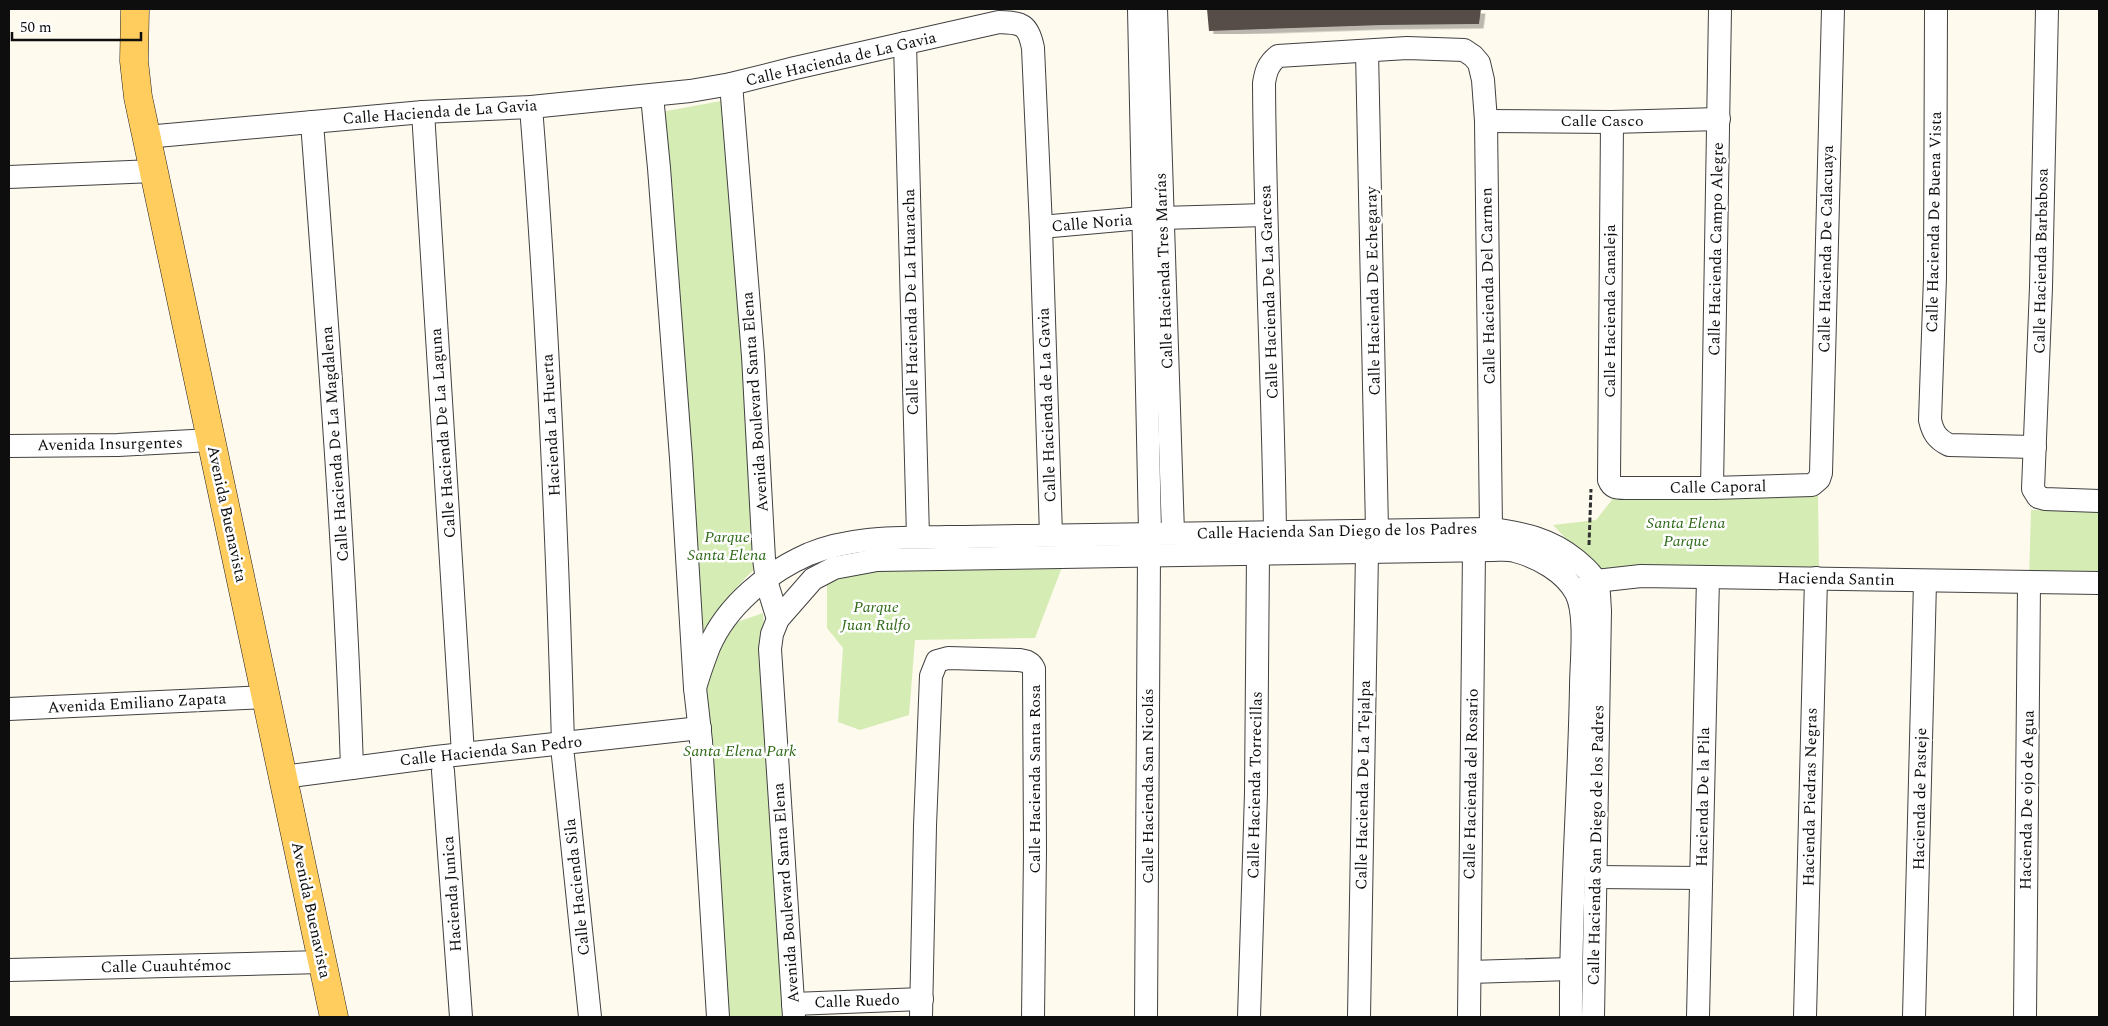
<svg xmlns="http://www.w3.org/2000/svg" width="2108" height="1026" font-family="Spectral,serif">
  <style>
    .green { fill: #d6ecb5 }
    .building { fill: #574d49; filter: url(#shadow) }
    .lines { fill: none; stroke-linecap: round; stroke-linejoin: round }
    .minor-casing { stroke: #414141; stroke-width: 24 }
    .major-casing { stroke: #1f1f1f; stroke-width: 29 }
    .path { stroke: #303030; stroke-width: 3; stroke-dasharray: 5 2.5; stroke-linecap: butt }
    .minor { stroke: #fff; stroke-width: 22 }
    .major { stroke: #ffcc5e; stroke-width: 28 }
    .labels { text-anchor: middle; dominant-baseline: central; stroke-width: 5; stroke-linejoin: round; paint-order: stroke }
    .street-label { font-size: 16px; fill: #0e0e0e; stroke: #fff }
    .park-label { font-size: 16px; font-style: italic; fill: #306a19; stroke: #fff }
  </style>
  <defs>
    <filter id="shadow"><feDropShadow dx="4.5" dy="4.5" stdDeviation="0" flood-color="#0004"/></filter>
  </defs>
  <rect width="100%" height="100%" fill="#fffaee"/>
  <g class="green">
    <path d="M726,100l37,462c-30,23 -47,54 -67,85l-35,-535z"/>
    <path d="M1818,495l1,73 -224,1 -42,-44 43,-5 19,-24z"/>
    <path d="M2031,510l68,1v67h-70z"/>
    <path d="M1064,562l-29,76 -120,2 -6,75 -49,15 -22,-8 5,-74 -16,-20v-44l31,-12z"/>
    <path d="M763,613l27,404h-64l-20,-321 5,-35 20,-34 9,-6z"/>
  </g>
  <path class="building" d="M1207,9h274l-2,15 -95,1 -175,6z"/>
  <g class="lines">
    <g class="minor-casing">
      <g id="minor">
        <path d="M1139,9l11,523"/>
        <path d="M1156,9l17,524"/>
        <path d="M1936,9l-1,268 -5,143c3,13 7,19 19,25l86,2"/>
        <path d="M2047,9l-6,278 -8,202 5,8 7,2 54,2"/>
        <path d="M905,43l13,494"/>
        <path d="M1367,51l10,479"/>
        <path d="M731,84l22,272 11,203 4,28 10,32"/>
        <path d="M652,96l7,72 22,290 14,230 6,53 17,276"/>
        <path d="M531,107c17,212 26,424 32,636"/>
        <path d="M423,112l40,642"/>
        <path d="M1486,121l126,1 107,-3"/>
        <path d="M312,122c16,215 33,430 40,646"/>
        <path d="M1612,122l-3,358c3,8 8,8 16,8h87l100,-3 7,-6 2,-6 12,-464"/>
        <path d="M146,137l277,-25 108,-5 159,-16 41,-7 64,-16 204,-46c22,1 29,1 34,26l8,179 10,308"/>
        <path d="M9,177l145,-6"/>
        <path d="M1162,218l103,-3"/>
        <path d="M1041,227l101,-9"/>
        <path d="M9,446l109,-1 93,-5"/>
        <path d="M1712,488l8,-479"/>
        <path d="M1275,532c-2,-150 -10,-299 -11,-449 2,-12 4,-19 14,-27l129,-8 57,2 9,6 6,7 4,17 3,41 5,408"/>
        <path d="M1584,588l12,-7 45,-5 458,7"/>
        <path d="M695,688c4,-14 9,-28 14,-41 18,-42 59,-75 100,-93 44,-18 92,-16 138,-17 29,0 58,-1 87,-1 152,-3 304,-5 457,-7 32,4 60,10 85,31 7,6 15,12 19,20 5,8 4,21 5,30l-7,407"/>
        <path d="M9,709l257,-12"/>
        <path d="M563,756l27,261"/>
        <path d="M443,771l18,246"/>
        <path d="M283,777l153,-20 264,-29"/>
        <path d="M1596,877l105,1"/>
        <path d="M9,970l313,-8"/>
        <path d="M1470,972l100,-3"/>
        <path d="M793,1004l129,-5"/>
        <path d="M794,1017l-24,-368 2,-15 6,-15 35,-40 21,-11 43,-8 616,-10c7,0 15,-1 22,1 23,6 50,21 61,42 11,21 5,70 5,94 -2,110 -11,220 -10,330"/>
        <path d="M921,1017l4,-191 6,-150 6,-15 11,-3 71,2c7,1 12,2 15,9l1,181 -2,167"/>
        <path d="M1146,1017l3,-462"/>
        <path d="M1249,1017l7,-224 2,-240"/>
        <path d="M1359,1017l8,-465"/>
        <path d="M1469,1017l5,-467"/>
        <path d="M1698,1017l10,-440"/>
        <path d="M1805,1017l11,-439"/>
        <path d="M1914,1017l11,-435"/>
        <path d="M2025,1017l4,-434"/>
      </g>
    </g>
    <g class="major-casing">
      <path id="major" d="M135,9l-1,52 4,36 196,920"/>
    </g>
    <path class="path" d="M1589,545l2,-56"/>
    <use href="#minor" class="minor"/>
    <use href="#major" class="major"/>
  </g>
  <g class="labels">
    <g class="street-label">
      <text transform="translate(841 59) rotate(-13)">Calle Hacienda de La Gavia</text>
      <text transform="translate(440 112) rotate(-4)">Calle Hacienda de La Gavia</text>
      <text x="1602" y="121">Calle Casco</text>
      <text transform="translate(1934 222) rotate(-89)">Calle Hacienda De Buena Vista</text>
      <text transform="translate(1092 223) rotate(-5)">Calle Noria</text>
      <text transform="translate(1716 249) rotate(-89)">Calle Hacienda Campo Alegre</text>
      <text transform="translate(1826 249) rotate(-89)">Calle Hacienda De Calacuaya</text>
      <text transform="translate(2041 261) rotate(-89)">Calle Hacienda Barbabosa</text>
      <text transform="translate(1164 271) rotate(-92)">Calle Hacienda Tres Marías</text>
      <text transform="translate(1488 286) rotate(-91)">Calle Hacienda Del Carmen</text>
      <text transform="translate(1373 291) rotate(-91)">Calle Hacienda De Echegaray</text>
      <text transform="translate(1269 292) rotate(-92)">Calle Hacienda De La Garcesa</text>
      <text transform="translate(911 302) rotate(-91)">Calle Hacienda De La Huaracha</text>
      <text transform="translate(1610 311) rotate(-90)">Calle Hacienda Canaleja</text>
      <text transform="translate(755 402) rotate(-94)">Avenida Boulevard Santa Elena</text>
      <text transform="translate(1047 405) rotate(-92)">Calle Hacienda de La Gavia</text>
      <text transform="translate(551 425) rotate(-93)">Hacienda La Huerta</text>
      <text transform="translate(443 433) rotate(-94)">Calle Hacienda De La Laguna</text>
      <text transform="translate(110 444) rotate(-1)">Avenida Insurgentes</text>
      <text transform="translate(335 444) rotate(-94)">Calle Hacienda De La Magdalena</text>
      <text transform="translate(1718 487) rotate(-1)">Calle Caporal</text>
      <text transform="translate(227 514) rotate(78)">Avenida Buenavista</text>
      <text transform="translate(1337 531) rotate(-1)">Calle Hacienda San Diego de los Padres</text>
      <text transform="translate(1836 579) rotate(1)">Hacienda Santin</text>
      <text transform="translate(137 703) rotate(-3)">Avenida Emiliano Zapata</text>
      <text transform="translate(491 751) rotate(-6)">Calle Hacienda San Pedro</text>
      <text transform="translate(1035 779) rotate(-90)">Calle Hacienda Santa Rosa</text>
      <text transform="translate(1471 784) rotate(-89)">Calle Hacienda del Rosario</text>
      <text transform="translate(1255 785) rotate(-89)">Calle Hacienda Torrecillas</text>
      <text transform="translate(1363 785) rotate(-89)">Calle Hacienda De La Tejalpa</text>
      <text transform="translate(1148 786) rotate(-90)">Calle Hacienda San Nicolás</text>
      <text transform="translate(1703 797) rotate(-89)">Hacienda De la Pila</text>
      <text transform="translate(1810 797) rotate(-89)">Hacienda Piedras Negras</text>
      <text transform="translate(1920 799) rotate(-89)">Hacienda de Pasteje</text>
      <text transform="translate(2027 800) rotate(-89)">Hacienda De ojo de Agua</text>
      <text transform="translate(1596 845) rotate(-89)">Calle Hacienda San Diego de los Padres</text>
      <text transform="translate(577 887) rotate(-96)">Calle Hacienda Sila</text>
      <text transform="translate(786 893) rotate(-94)">Avenida Boulevard Santa Elena</text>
      <text transform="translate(452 894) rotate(-94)">Hacienda Junica</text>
      <text transform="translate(311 910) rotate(78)">Avenida Buenavista</text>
      <text transform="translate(166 966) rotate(-1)">Calle Cuauhtémoc</text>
      <text transform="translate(857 1001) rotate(-2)">Calle Ruedo</text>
    </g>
    <g class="park-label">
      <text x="1686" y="523">Santa Elena<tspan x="1686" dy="18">Parque</tspan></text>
      <text x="727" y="537">Parque<tspan x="727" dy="18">Santa Elena</tspan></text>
      <text x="876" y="607">Parque<tspan x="876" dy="18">Juan Rulfo</tspan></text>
      <text x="740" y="751">Santa Elena Park</text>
    </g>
  </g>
  <rect width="2108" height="1026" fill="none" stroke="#0e0e0e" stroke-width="20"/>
  <path d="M12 32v8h129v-8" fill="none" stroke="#0e0e0e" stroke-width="2.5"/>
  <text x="20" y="32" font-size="15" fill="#0e0e0e" stroke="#ffffff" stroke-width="4" paint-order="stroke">50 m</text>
</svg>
